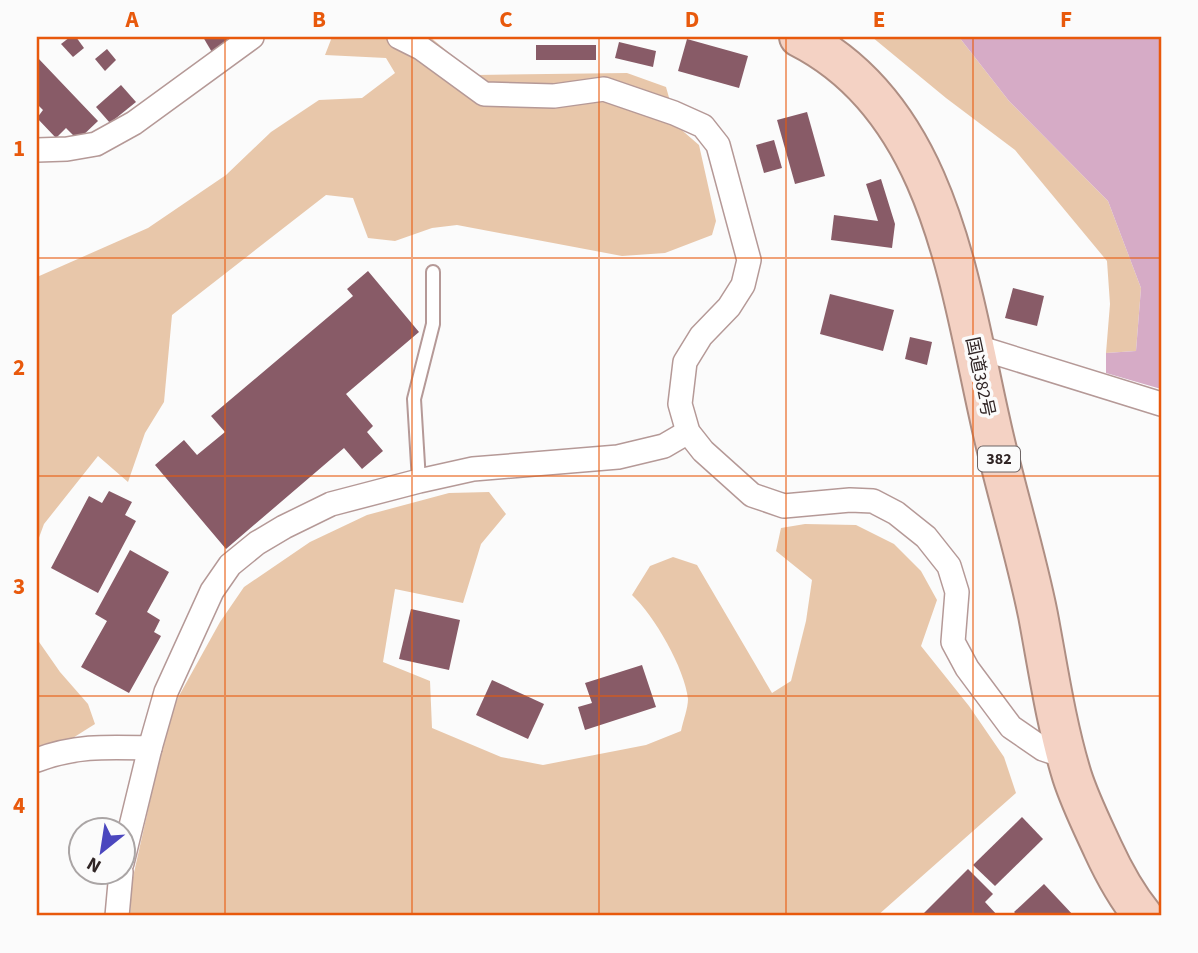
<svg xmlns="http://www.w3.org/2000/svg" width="1198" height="953" font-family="'Source Sans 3','Noto Sans JP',sans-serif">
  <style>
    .green { fill: #e8c7aa }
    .water { fill: #d6abc6 }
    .building { fill: #885b67 }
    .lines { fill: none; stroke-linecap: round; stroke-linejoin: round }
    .service-casing { stroke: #b59997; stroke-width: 16 }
    .minor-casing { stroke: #b59997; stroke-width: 26 }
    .trunk-casing { stroke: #ae8e83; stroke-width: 42 }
    .service { stroke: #fff; stroke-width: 12 }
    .minor { stroke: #fff; stroke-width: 23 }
    .trunk { stroke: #f4d2c4; stroke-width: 38 }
    .grid { fill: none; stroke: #e8590c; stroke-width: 2; stroke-opacity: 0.55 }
    .labels { text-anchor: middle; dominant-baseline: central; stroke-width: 7; stroke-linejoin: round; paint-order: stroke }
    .shield { fill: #fbfbfb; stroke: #6d6565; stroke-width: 2 }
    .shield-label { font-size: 16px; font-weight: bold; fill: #302525 }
    .street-label { font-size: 18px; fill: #302525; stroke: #fbfbfb }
    .neatline { fill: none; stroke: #e8590c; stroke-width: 2.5 }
    .grid-label { font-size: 23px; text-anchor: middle; font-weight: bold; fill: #e8590c }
  </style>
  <rect width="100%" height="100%" fill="#fbfbfb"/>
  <g class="green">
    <path d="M332,37h98l46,38 151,-2 39,14 11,39 22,19 17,76 -4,14 -47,18 -43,3 -165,-31 -25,3 -37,13 -27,-3 -15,-40 -27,-3 -154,120 -8,87 -19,31 -17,49 -30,-26 -54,68 -7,19v-266l111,-49 78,-53 45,-43 48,-32 43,-2 33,-25 -9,-15 -61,-3z"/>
    <path d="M872,37h87l50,64 99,100 33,87 -5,63 -30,2 4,-49 -3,-43 -92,-111 -69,-52z"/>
    <path d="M489,492l17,22 -25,30 -18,59 -68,-14 -12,73 47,19 2,47 69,29 42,8 103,-20 35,-14c2,-10 7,-23 7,-32 -3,-30 -34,-84 -56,-104l18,-29 23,-9 24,8 75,128 19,-12 15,-60 6,-41 -36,-29 5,-23 24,-4 51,1 38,19 27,27 16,29 -16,46 48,60 35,51 12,36 -139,123h-747l1,-30 39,-174 50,-90 24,-35 66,-45 57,-27 82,-22z"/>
    <path d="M37,639l23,33 28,32 7,20 -27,17 -31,8z"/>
  </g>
  <path class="water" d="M959,37h202v352l-55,-16v-20l30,-2 5,-63 -33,-87 -99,-100z"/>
  <g class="building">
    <path d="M70,37h6l8,11 -11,9 -12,-13z"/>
    <path d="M203,37h40l-30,17z"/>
    <path d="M687,39l61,17 -9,32 -61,-17z"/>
    <path d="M619,42l37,9 -3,16 -38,-9z"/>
    <rect x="536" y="45" width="60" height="15"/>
    <path d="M107,49l9,11 -11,11 -10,-12z"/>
    <path d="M37,57l61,64 -20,19 -12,-12 -10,10 -19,-20 6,-8 -6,-6z"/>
    <path d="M121,85l15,17 -26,21 -14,-16z"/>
    <path d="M807,112l18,64 -30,8 -18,-64z"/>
    <path d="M774,140l8,28 -18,5 -8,-28z"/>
    <path d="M881,179l14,45 -3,24 -61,-8 3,-25 44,6 -12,-37z"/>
    <path d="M368,271l51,61 -73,62 27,32 -6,6 16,19 -21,18 -18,-21 -118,101 -71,-84 29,-25 13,15 28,-23 -14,-16 142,-120 -6,-7z"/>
    <path d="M1013,288l31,8 -7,30 -32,-8z"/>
    <path d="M830,294l64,16 -11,41 -63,-17z"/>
    <path d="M910,337l22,5 -5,23 -22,-6z"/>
    <path d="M109,491l23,11 -7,13 11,6 -38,72 -47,-25 38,-72 13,7z"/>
    <path d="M130,550l39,22 -22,40 13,8 -6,12 7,4 -32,57 -48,-26 26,-46 -12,-7z"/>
    <path d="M411,609l49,11 -11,50 -50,-11z"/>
    <path d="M642,665l14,42 -71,23 -7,-23 14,-4 -7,-20z"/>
    <path d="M492,680l52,24 -16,35 -52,-24z"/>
    <path d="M1022,817l21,22 -48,47 -22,-21z"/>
    <path d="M968,869l25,25 -8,8 13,14h-75l-1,-1z"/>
    <path d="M1044,884l30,32h-56l-4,-4z"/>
  </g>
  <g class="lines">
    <g class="service-casing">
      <path id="service" d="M419,481l-5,-82 19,-75v-52"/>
    </g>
    <g class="minor-casing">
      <g id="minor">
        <path d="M399,37l22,11 63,46 70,2 50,-7 70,24 29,13 15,19 31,115 -6,25 -14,22 -28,29 -16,26 -5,42 8,28 15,19 49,44 32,11 66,-6 23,1 23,12 30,24 23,29 8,26 -4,50 14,26 44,59 32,22 24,8"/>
        <path d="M37,150l30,-1 29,-5 38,-21 118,-86"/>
        <path d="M974,346l187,58"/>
        <path d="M37,760c40,-15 71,-13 113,-12"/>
        <path d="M122,863l28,-115 16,-56 46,-101 18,-26 27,-22 27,-16 47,-23 88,-23 54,-12 145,-12 46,-11 24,-14"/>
        <path d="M117,916l4,-44"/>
      </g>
    </g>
    <g class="trunk-casing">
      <path id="trunk" d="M799,37c140,71 160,246 191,383 14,65 35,130 48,195 10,53 18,109 34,161 8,25 20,49 31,73 11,24 23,46 40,67"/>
    </g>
    <use href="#service" class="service"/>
    <use href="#minor" class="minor"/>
    <use href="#trunk" class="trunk"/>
  </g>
  <path class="grid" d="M225,37v879M412,37v879M599,37v879M786,37v879M973,37v879M37,258h1124M37,476h1124M37,696h1124"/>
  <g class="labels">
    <rect class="shield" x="978" y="446.5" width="42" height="25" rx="5"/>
    <g class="shield-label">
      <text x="999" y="459">382</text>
    </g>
    <g class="street-label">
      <text transform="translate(980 377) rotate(78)">国道382号</text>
    </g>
  </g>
  <rect width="1198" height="953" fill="none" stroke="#fbfbfb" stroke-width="77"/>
  <g transform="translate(102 851) rotate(210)"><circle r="33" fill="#fbfbfb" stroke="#aaa5a5" stroke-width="2"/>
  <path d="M0-5L12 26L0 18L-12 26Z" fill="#4b47be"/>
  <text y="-10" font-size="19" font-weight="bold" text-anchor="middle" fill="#302525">N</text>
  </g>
  <rect x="38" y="38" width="1122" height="876" class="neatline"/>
  <g class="grid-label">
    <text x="132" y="27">A</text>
    <text x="319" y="27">B</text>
    <text x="506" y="27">C</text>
    <text x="692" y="27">D</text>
    <text x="879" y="27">E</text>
    <text x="1066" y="27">F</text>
    <text x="19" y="156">1</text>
    <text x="19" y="375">2</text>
    <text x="19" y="594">3</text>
    <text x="19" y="813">4</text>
  </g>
</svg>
